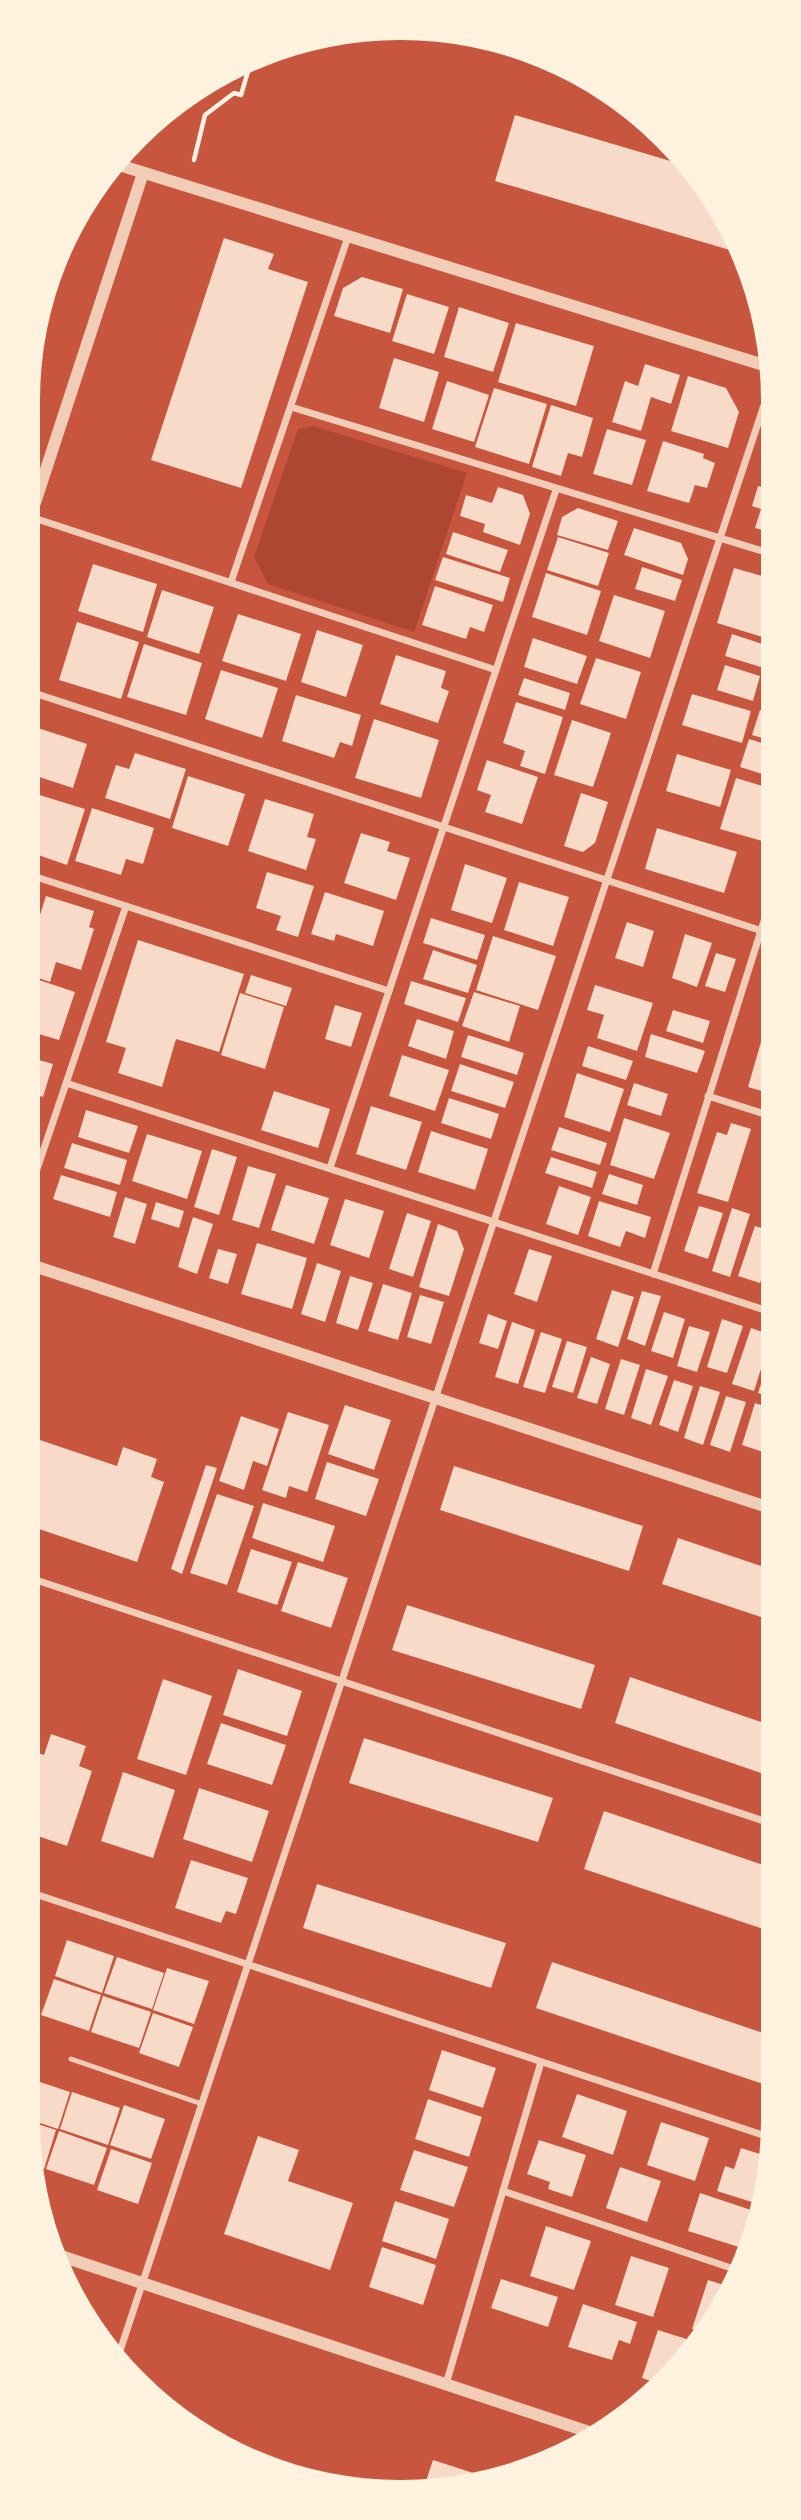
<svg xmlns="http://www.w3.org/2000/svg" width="801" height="2520" font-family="Arial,sans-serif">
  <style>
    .green { fill: #ae4732 }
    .building { fill: #f7dbc8 }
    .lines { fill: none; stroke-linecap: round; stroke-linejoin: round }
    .path { stroke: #fff3e0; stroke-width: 4.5 }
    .service { stroke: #f1ccb7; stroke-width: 5 }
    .minor { stroke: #f1ccb7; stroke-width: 7 }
    .tertiary { stroke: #f1ccb7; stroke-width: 12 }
  </style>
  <rect width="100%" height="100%" fill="#c8553d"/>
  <path class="green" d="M313,426l154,47 -53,159 -146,-48 -14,-27 44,-128z"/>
  <g class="building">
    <path d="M515,115l169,50 51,71 5,17 -245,-72z"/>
    <path d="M224,238l50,16 -6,15 40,13 -67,206 -90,-28z"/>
    <path d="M362,277l41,12 -13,44 -56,-17 9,-28z"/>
    <path d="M407,294l42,13 -15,47 -42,-13z"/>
    <path d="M459,307l50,16 -16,49 -49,-15z"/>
    <path d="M516,323l78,23 -18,60 -78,-24z"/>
    <path d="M394,358l45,14 -15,50 -45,-14z"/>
    <path d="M645,364l35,11 -9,29 -20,-7 -10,34 -29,-9 13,-41 13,5z"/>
    <path d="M688,376l38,12 13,24 -11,36 -57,-17z"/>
    <path d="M447,381l42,14 -15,47 -42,-13z"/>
    <path d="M494,388l53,16 -18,60 -54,-17z"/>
    <path d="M551,405l42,13 -11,39 -14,-4 -7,23 -29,-9z"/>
    <path d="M607,429l39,11 -14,45 -39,-11z"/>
    <path d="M663,441l41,13 -1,4 12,5 -8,25 -12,-3 -6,18 -42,-12z"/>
    <path d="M758,486l11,3v43l-14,-4 6,-19 -9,-3z"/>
    <path d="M498,487l25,8 7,19 -10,31 -37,-13 2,-8 -25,-8 6,-21 26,8z"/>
    <path d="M578,508l40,13 -10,29 -51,-15 5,-18z"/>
    <path d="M634,528l47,15 7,16 -5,16 -59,-20z"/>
    <path d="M453,532l55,18 -8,22 -54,-18z"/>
    <path d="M558,537l51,16 -11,33 -51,-16z"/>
    <path d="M443,557l67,21 -7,24 -68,-22z"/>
    <path d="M93,564l64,20 -14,48 -65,-21z"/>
    <path d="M642,567l40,13 -7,21 -40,-12z"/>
    <path d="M734,568l35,10v61l-52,-16z"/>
    <path d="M546,573l55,18 -14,44 -55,-18z"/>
    <path d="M435,586l58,19 -9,27 -14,-5 -4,12 -44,-14z"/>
    <path d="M162,590l52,17 -15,47 -52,-17z"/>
    <path d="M614,595l51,16 -15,47 -51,-17z"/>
    <path d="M238,614l63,20 -15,47 -64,-20z"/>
    <path d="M77,622l62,20 -18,57 -62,-19z"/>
    <path d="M317,630l46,15 -17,52 -45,-15z"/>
    <path d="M732,634l37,12 -5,22 -39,-12z"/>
    <path d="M533,638l54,18 -10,28 -53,-17z"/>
    <path d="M144,644l58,19 -16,52 -59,-18z"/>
    <path d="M396,655l50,16 -5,17 8,3 -11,32 -58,-19z"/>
    <path d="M596,658l45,14 -15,47 -46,-15z"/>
    <path d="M725,665l35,11 -7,25 -36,-11z"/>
    <path d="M221,670l57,18 -16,50 -57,-19z"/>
    <path d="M524,678l46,15 -5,17 -47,-15z"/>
    <path d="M768,683h1v20l-6,-2z"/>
    <path d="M692,694l59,17 -9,32 -60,-18z"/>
    <path d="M296,695l65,20 -9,31 -12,-4 -6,16 -52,-17z"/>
    <path d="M516,702l47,15 -18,57 -25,-8 5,-15 -22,-8z"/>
    <path d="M760,710l9,3v27l-17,-5z"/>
    <path d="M374,719l65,21 -18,58 -66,-20z"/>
    <path d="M572,720l39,13 -18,54 -39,-12z"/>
    <path d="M38,728l49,16 -14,44 -40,-13 1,-32z"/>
    <path d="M749,739l20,6v31l-29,-9z"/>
    <path d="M135,753l51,16 -16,50 -65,-21 11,-33 13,4z"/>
    <path d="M677,754l54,16 -11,37 -54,-16z"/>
    <path d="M487,760l51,17 -16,47 -37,-12 6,-17 -14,-5z"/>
    <path d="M188,776l57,18 -17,52 -56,-18z"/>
    <path d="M736,778l33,10v55l-49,-14z"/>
    <path d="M33,793l52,16 -18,56 -29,-10 2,-6 -7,-2z"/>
    <path d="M581,793l27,9 -13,41 -12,9 -19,-6z"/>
    <path d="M265,799l49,15 -7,23 9,2 -10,31 -58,-19z"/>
    <path d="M92,808l62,20 -11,36 -17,-5 -5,16 -46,-14z"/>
    <path d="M657,828l80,24 -13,41 -79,-24z"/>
    <path d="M361,833l29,9 -3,9 23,7 -14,42 -52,-17z"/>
    <path d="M465,864l42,14 -15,45 -41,-13z"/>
    <path d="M267,872l47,14 -16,51 -22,-7 5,-14 -25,-8z"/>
    <path d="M519,882l50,15 -16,49 -49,-16z"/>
    <path d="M325,892l59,19 -11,35 -37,-12 -2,7 -23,-7z"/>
    <path d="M46,896l48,15 -5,16 5,2 -13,41 -25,-8 -6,20 -17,-6v-39z"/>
    <path d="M431,918l54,17 -8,25 -54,-17z"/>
    <path d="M627,922l27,9 -11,36 -28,-9z"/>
    <path d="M685,934l27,9 -15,44 -25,-9z"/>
    <path d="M493,936l63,20 -18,54 -62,-20z"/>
    <path d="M138,940l106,34 -25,78 -43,-13 -14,48 -44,-14 8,-25 -20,-6z"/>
    <path d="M433,950l44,15 -9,28 -45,-14z"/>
    <path d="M716,953l20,6 -11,33 -20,-6z"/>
    <path d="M251,975l41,13 -6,18 -41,-13z"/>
    <path d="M33,978l42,14 -16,48 -27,-8z"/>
    <path d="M411,981l55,17 -8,24 -54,-18z"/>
    <path d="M595,985l58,18 -16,48 -40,-13 7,-23 -17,-5z"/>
    <path d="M474,992l46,14 -11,36 -47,-16z"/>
    <path d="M240,993l44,14 -19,62 -44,-14z"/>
    <path d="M768,1001v27l-7,-2z"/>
    <path d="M335,1005l27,8 -11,34 -26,-8z"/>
    <path d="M673,1010l37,11 -7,22 -37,-12z"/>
    <path d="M417,1019l37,12 -8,28 -38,-13z"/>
    <path d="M651,1034l54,17 -8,22 -52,-16z"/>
    <path d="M468,1035l56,18 -7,22 -56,-18z"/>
    <path d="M763,1035l5,1v57l-20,-6z"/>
    <path d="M588,1046l45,15 -7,19 -44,-14z"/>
    <path d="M402,1055l47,15 -14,41 -46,-15z"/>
    <path d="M32,1058l21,6 -10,33 -6,-2 -4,12z"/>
    <path d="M460,1064l54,18 -9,26 -54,-17z"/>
    <path d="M577,1073l47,16 -14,43 -46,-15z"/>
    <path d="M634,1083l34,11 -7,22 -34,-11z"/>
    <path d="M274,1091l56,18 -12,39 -57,-18z"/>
    <path d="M449,1098l50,16 -8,25 -50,-16z"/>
    <path d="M371,1106l51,16 -16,48 -50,-16z"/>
    <path d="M86,1110l52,16 -9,27 -51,-16z"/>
    <path d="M624,1118l46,15 -16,46 -44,-14z"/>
    <path d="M731,1123l20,6 -23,73 -31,-9 20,-61 10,3z"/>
    <path d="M559,1127l48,16 -7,22 -49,-15z"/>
    <path d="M431,1131l57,18 -13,41 -57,-18z"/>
    <path d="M147,1134l55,17 -15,48 -55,-18z"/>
    <path d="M72,1143l55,17 -7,25 -56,-17z"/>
    <path d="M212,1149l25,8 -18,58 -25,-8z"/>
    <path d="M551,1157l46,15 -5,16 -47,-15z"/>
    <path d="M248,1166l28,8 -17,54 -27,-8z"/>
    <path d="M609,1174l34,11 -6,20 -35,-11z"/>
    <path d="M61,1175l56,17 -7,25 -57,-18z"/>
    <path d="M767,1181h1v19l-6,-2z"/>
    <path d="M286,1185l43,13 -15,46 -43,-14z"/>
    <path d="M559,1186l32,11 -13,38 -32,-11z"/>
    <path d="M125,1197l22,7 -12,40 -22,-7z"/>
    <path d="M345,1199l39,12 -15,47 -39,-13z"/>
    <path d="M599,1201l52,16 -6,21 -19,-7 -6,16 -32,-11z"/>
    <path d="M156,1202l28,9 -5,17 -28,-9z"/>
    <path d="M699,1206l24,7 -15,46 -24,-8z"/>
    <path d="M732,1208l18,6 -20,63 -18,-6z"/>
    <path d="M407,1213l24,8 -18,56 -24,-8z"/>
    <path d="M193,1217l20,7 -16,50 -19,-7z"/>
    <path d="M438,1224l19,7 7,18 -15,47 -30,-9z"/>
    <path d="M755,1226l13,4v29l-8,24 -22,-7z"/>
    <path d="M257,1243l50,15 -15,51 -51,-15z"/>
    <path d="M218,1249l19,5 -9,30 -19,-6z"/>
    <path d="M529,1249l23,7 -15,46 -23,-8z"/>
    <path d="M317,1263l24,8 -16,51 -24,-8z"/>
    <path d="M350,1276l23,7 -15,47 -22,-7z"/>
    <path d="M383,1284l29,9 -14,47 -30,-9z"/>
    <path d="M612,1290l22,7 -16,50 -22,-8z"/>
    <path d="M642,1291l19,5 -16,50 -18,-7z"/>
    <path d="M420,1295l24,7 -13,42 -24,-7z"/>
    <path d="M664,1312l21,7 -12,39 -22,-7z"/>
    <path d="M488,1314l19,7 -9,28 -19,-6z"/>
    <path d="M722,1319l21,7 -16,47 -20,-6z"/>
    <path d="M512,1322l23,8 -17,54 -23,-7z"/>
    <path d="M689,1326l21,6 -13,40 -20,-6z"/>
    <path d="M751,1328l17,6v13l-14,44 -22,-7z"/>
    <path d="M541,1332l21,7 -17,54 -22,-6z"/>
    <path d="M567,1341l20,6 -14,46 -21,-6z"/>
    <path d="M591,1357l19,7 -13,40 -20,-6z"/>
    <path d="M621,1359l19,6 -16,50 -19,-6z"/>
    <path d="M767,1366h1l-1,30 -9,-3z"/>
    <path d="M646,1369l22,7 -17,49 -20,-7z"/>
    <path d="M674,1380l19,6 -15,46 -19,-7z"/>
    <path d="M700,1386l20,6 -17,53 -19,-7z"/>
    <path d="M726,1396l20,6 -16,50 -20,-7z"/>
    <path d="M755,1403l12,4v31l-4,14 -21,-7z"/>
    <path d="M345,1405l46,15 -17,50 -46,-16z"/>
    <path d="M288,1412l41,13 -22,67 -18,-6 -3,12 -24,-8z"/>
    <path d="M241,1416l38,13 -12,37 -14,-5 -9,29 -25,-9z"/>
    <path d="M31,1437l86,29 6,-19 34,12 -6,18 13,5 -27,80 -107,-36z"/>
    <path d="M327,1462l52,17 -13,37 -51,-17z"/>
    <path d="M206,1465l11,3 -35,106 -11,-5z"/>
    <path d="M454,1466l189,60 -14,45 -189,-61z"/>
    <path d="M217,1494l37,12 -27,79 -37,-12z"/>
    <path d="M263,1503l72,23 -12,36 -71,-24z"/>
    <path d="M678,1538l89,30v51l-105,-35z"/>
    <path d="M251,1549l41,13 -15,43 -40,-13z"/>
    <path d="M298,1562l50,16 -17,50 -50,-17z"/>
    <path d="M407,1605l188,60 -14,44 -189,-59z"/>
    <path d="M238,1669l64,22 -15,45 -64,-21z"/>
    <path d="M630,1677l137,47v51l-152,-52z"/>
    <path d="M163,1679l49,17 -26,79 -49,-16z"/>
    <path d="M221,1723l65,22 -14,40 -65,-21z"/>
    <path d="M51,1734l35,12 -7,20 13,5 -25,75 -38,-13v-83l15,5z"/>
    <path d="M364,1738l189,60 -15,44 -189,-59z"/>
    <path d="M123,1772l52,18 -22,68 -52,-17z"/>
    <path d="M199,1788l70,23 -17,51 -69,-23z"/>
    <path d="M604,1811l162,55v64l-182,-61z"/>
    <path d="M191,1860l57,18 -12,36 -10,-3 -5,12 -46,-15z"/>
    <path d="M317,1884l189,59 -15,45 -188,-60z"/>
    <path d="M67,1940l47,16 -12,37 -47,-17z"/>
    <path d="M117,1957l47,16 -12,36 -48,-16z"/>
    <path d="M552,1962l214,72v51l-230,-77z"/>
    <path d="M167,1968l42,13 -15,43 -41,-14z"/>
    <path d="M54,1979l47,16 -12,36 -48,-16z"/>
    <path d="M103,1996l48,16 -12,36 -48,-16z"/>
    <path d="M153,2013l40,14 -14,40 -40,-14z"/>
    <path d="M442,2050l54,18 -13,40 -54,-18z"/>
    <path d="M28,2078l42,14 -12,37 -30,-10z"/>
    <path d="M72,2092l48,16 -12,37 -48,-16z"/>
    <path d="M577,2094l50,17 -14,44 -51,-18z"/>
    <path d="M428,2099l54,18 -13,40 -54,-18z"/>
    <path d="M124,2105l41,14 -14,40 -41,-14z"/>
    <path d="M28,2121l28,9 -12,39 -7,-3z"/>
    <path d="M661,2122l48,16 -14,43 -48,-16z"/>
    <path d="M59,2131l48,17 -13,37 -48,-16z"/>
    <path d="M258,2136l41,14 -11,31 65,22 -23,67 -106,-36z"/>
    <path d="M539,2140l47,15 -14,42 -24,-8 2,-7 -23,-8z"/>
    <path d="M741,2148l25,8v37l-5,12 -44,-14 8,-25 9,3z"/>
    <path d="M111,2149l41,14 -14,41 -41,-14z"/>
    <path d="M414,2150l54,17 -14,40 -54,-17z"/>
    <path d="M620,2167l41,14 -14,41 -41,-14z"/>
    <path d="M700,2193l54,18 -12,37 -54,-17z"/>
    <path d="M395,2201l54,18 -13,40 -54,-18z"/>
    <path d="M546,2226l45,15 -17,49 -44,-14z"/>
    <path d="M382,2247l54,18 -13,40 -54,-18z"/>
    <path d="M631,2256l38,12 -16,49 -38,-12z"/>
    <path d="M501,2279l57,18 -10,30 -57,-19z"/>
    <path d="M708,2280l19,6 -17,40 -6,7 -12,-4z"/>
    <path d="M583,2304l54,18 -7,22 -11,-4 -7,20 -44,-13z"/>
    <path d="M658,2330l38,12 -39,41 -15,-5z"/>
    <path d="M433,2460l59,19v1l-67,4z"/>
  </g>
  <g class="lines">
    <path class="path" d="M194,160l11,-45 29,-22 7,2 8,-27"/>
    <path class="service" d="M71,2059l131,45"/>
    <g class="minor">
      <path d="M291,407l478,146"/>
      <path d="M34,518l462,152"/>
      <path d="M231,582l117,-345"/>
      <path d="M34,693l734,240"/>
      <path d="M33,876l356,115"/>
      <path d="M66,1083l702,228"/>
      <path d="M708,1096l60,19"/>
      <path d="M330,1168l226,-678"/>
      <path d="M32,1184l94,-278"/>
      <path d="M653,1274l116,-369"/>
      <path d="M30,1578l737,244"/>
      <path d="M29,1892l737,244"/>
      <path d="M503,2191l231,78"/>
      <path d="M117,2360l653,-1973"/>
      <path d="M446,2384l95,-322"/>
    </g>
    <g class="tertiary">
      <path d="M119,165l651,202"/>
      <path d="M35,503l108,-330"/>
      <path d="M31,1265l736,242"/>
      <path d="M55,2254l537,179"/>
    </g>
  </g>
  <path d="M0 0H801V2520H0ZM400 40H401A360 360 0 0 1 761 400V2120A360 360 0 0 1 401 2480H400A360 360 0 0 1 40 2120V400A360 360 0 0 1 400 40Z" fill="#fff3e0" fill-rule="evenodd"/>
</svg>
